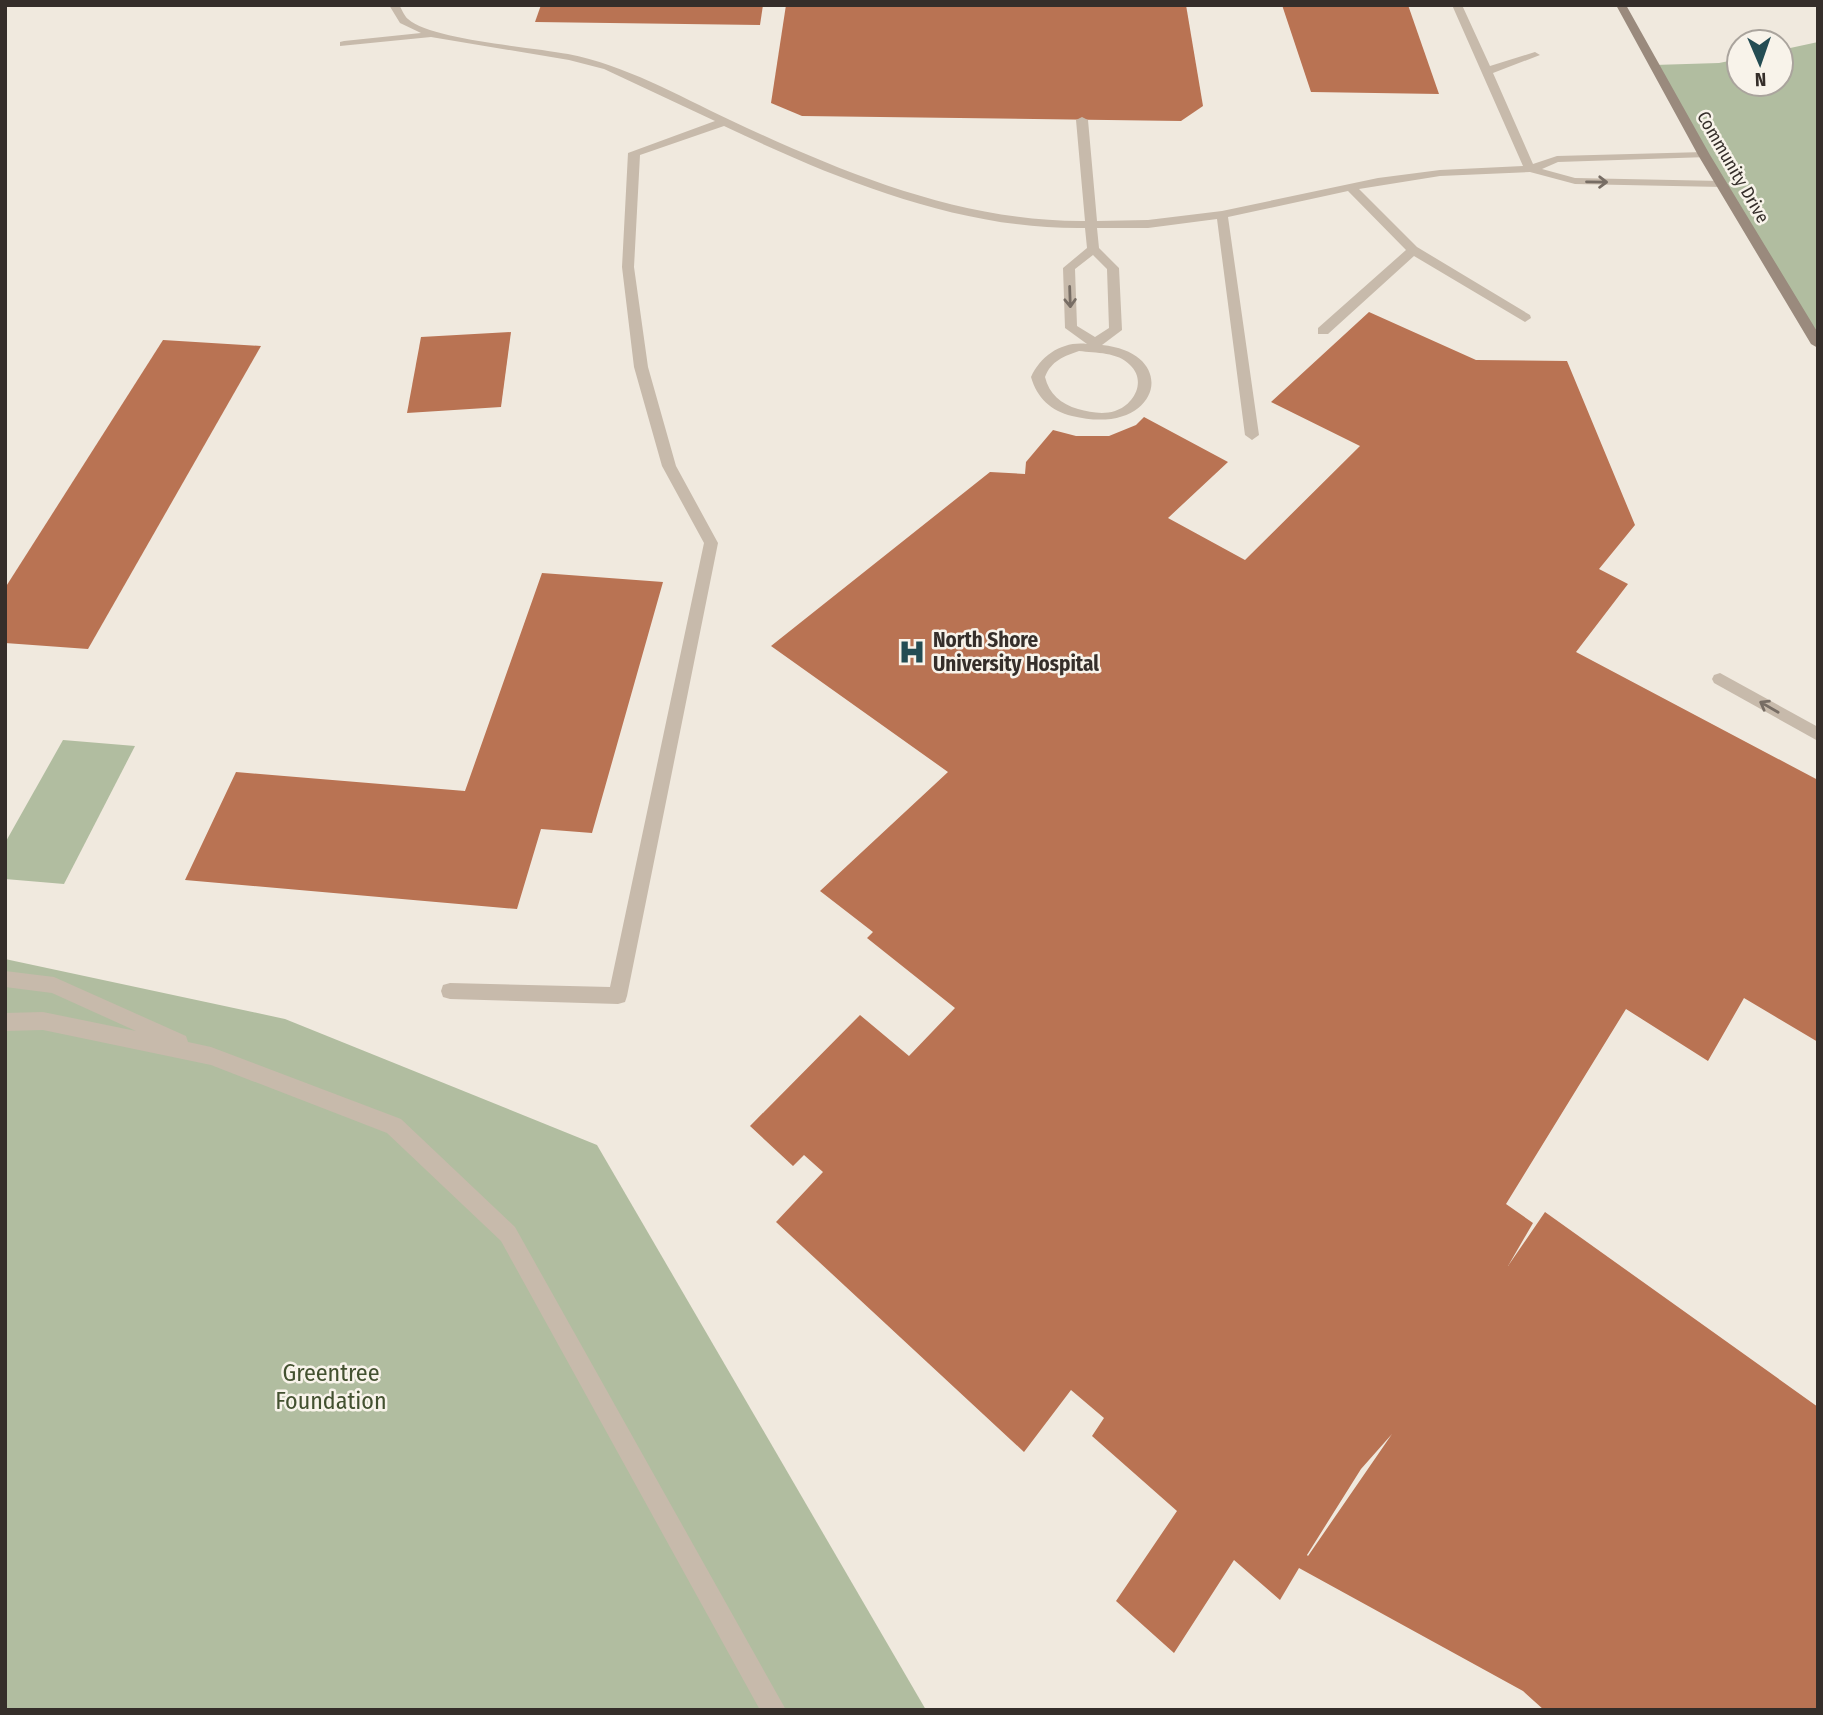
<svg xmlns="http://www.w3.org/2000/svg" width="1823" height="1715" font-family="'Fira Sans Condensed',sans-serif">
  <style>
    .green { fill: #b1bda0 }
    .building { fill: #b97353; fill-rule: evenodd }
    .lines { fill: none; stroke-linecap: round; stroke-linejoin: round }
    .service { fill: #c7baab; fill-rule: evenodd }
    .secondary { fill: #9a8a7d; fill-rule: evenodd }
    .oneway { stroke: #776d64 }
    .labels { text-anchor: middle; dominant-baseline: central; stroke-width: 5; stroke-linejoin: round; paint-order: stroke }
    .far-street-label { font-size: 18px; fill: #352e2a; stroke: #f8f3ea }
    .poi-label { font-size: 21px; font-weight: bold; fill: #352e2a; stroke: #f8f3ea; text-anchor: start }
    .near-park-label { font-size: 24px; fill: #435130; stroke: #f8f3ea }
  </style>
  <rect width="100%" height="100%" fill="#f0e9de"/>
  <g class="green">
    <path d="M1818,42v302l-164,-279 65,-2 20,-4v25h42v-34z"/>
    <path d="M63,740l72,6 -71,138 -59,-5v-36z"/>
    <path d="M5,959l280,60 312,126 329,565h-921z"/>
  </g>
  <g class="building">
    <path d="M541,5h222l-3,20 -225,-3z"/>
    <path d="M786,5h400l17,101 -22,15 -379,-5 -31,-13z"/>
    <path d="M1282,5h126l31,89 -128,-2z"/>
    <path d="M1369,312l107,48 91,1 68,164 -36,44 29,15 -52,68 242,128v262l-74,-44 -36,63 -82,-52 -120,195 27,19 -25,43 37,-54 273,195v303h-274l-21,-19 -224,-123 -19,32 -46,-40 -60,93 -58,-52 61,-90 -85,-75 12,-18 -33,-28 -47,62 -248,-230 47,-50 -19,-17 -11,11 -43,-40 110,-111 49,41 46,-48 -88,-70 6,-6 -53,-41 128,-119 -177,-126 219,-174 35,2 1,-12 27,-32 23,6h33l27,-11 8,-8 84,45 -60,56 77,42 115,-114 -89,-44zM1392,1434l-84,122 -1,-1 54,-86z"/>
    <path d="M511,332l-10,75 -94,6 14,-76z"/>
    <path d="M163,340l98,6 -173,303 -83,-6v-55z"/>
    <path d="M542,573l121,9 -71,251 -51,-4 -24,80 -332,-29 51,-108 229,19z"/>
  </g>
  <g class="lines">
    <g class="service">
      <path d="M389,5h10c3,4 5,11 9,14 23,21 125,28 160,35 57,11 109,41 162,66 111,52 230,102 355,101l-9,-101 6,-3 6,3 9,101 51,-1 74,-9 156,-33 62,-8 83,-4 -71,-161h10l28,61 45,-14 5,3 -47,18 40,91 24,-8 147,-4 4,1v4l-150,5 -16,7 33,9 147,3 6,3 -6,3 -147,-3 -45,-12 -90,4 -81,13 58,58 113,68 1,3 -6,4 -111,-66 -86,78h-10v-6l88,-78 -58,-59 -120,26 31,218 -7,5 -7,-5 -28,-216 -69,9h-51l2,20 20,20 3,62 -20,15c80,8 58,93 -30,71 -21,-5 -35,-18 -41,-39 10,-22 32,-36 56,-33l-22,-16 -2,-60 24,-20 -2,-20c-126,2 -249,-49 -361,-102l-84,29 -6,112 14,100 28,99 42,77 -91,453 -2,6 -7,2 -168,-5 -7,-2 -2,-6 2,-6 7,-2 160,4 94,-444 -42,-77 -28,-99 -12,-100 6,-114 87,-32 -111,-52 -35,-9 -138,-23 -91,9v-4l4,-1 77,-8 -21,-10zM1093,255l14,14 2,59 -14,9 -18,-11 -2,-57zM1079,351c17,2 39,1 51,14 17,16 4,40 -15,46 -13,4 -25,1 -37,-2 -17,-5 -29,-15 -33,-32 6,-16 19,-21 34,-26z"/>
      <path d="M1720,673l98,54v14l-104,-58 -2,-4 2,-4z"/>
      <path d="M5,971l49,6 132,59 2,6 23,5 190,72 114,108 271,483h-26l-259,-469 -114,-108 -176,-68 -168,-35 -38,1v-18l38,-1 93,19 -84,-38 -47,-6z"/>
    </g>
    <path class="secondary" d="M1616,5h10l84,150 108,178v15l-7,-4 -113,-189z"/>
  </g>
  <defs><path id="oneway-shaft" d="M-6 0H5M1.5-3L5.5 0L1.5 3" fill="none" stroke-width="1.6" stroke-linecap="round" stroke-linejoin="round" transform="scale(1.75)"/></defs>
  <g class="oneway">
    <use href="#oneway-shaft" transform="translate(1597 182) rotate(1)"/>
    <use href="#oneway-shaft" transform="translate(1070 297) rotate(88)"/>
    <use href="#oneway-shaft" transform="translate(1769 707) rotate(-150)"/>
  </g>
  <defs>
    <g id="hospital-bare" transform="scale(2.1)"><path d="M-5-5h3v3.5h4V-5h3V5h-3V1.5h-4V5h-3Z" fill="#234c53" stroke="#f8f3ea" stroke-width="2.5" paint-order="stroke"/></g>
  </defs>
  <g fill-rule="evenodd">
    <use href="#hospital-bare" x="912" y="652"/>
  </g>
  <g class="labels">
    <g class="far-street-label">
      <text transform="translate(1733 167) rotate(60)">Community Drive</text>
    </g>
    <g class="poi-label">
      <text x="933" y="640">North Shore<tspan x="933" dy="24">University Hospital</tspan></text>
    </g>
    <g class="near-park-label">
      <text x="331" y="1373">Greentree<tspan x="331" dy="28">Foundation</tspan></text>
    </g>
  </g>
  <rect width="1823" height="1715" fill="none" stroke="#352e2a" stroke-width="14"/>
  <g transform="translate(1760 63) rotate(178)"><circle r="33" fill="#f8f3ea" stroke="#aaa49d" stroke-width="2"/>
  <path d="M0-5L12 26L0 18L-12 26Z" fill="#234c53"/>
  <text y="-10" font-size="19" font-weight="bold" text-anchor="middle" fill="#352e2a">N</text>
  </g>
</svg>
